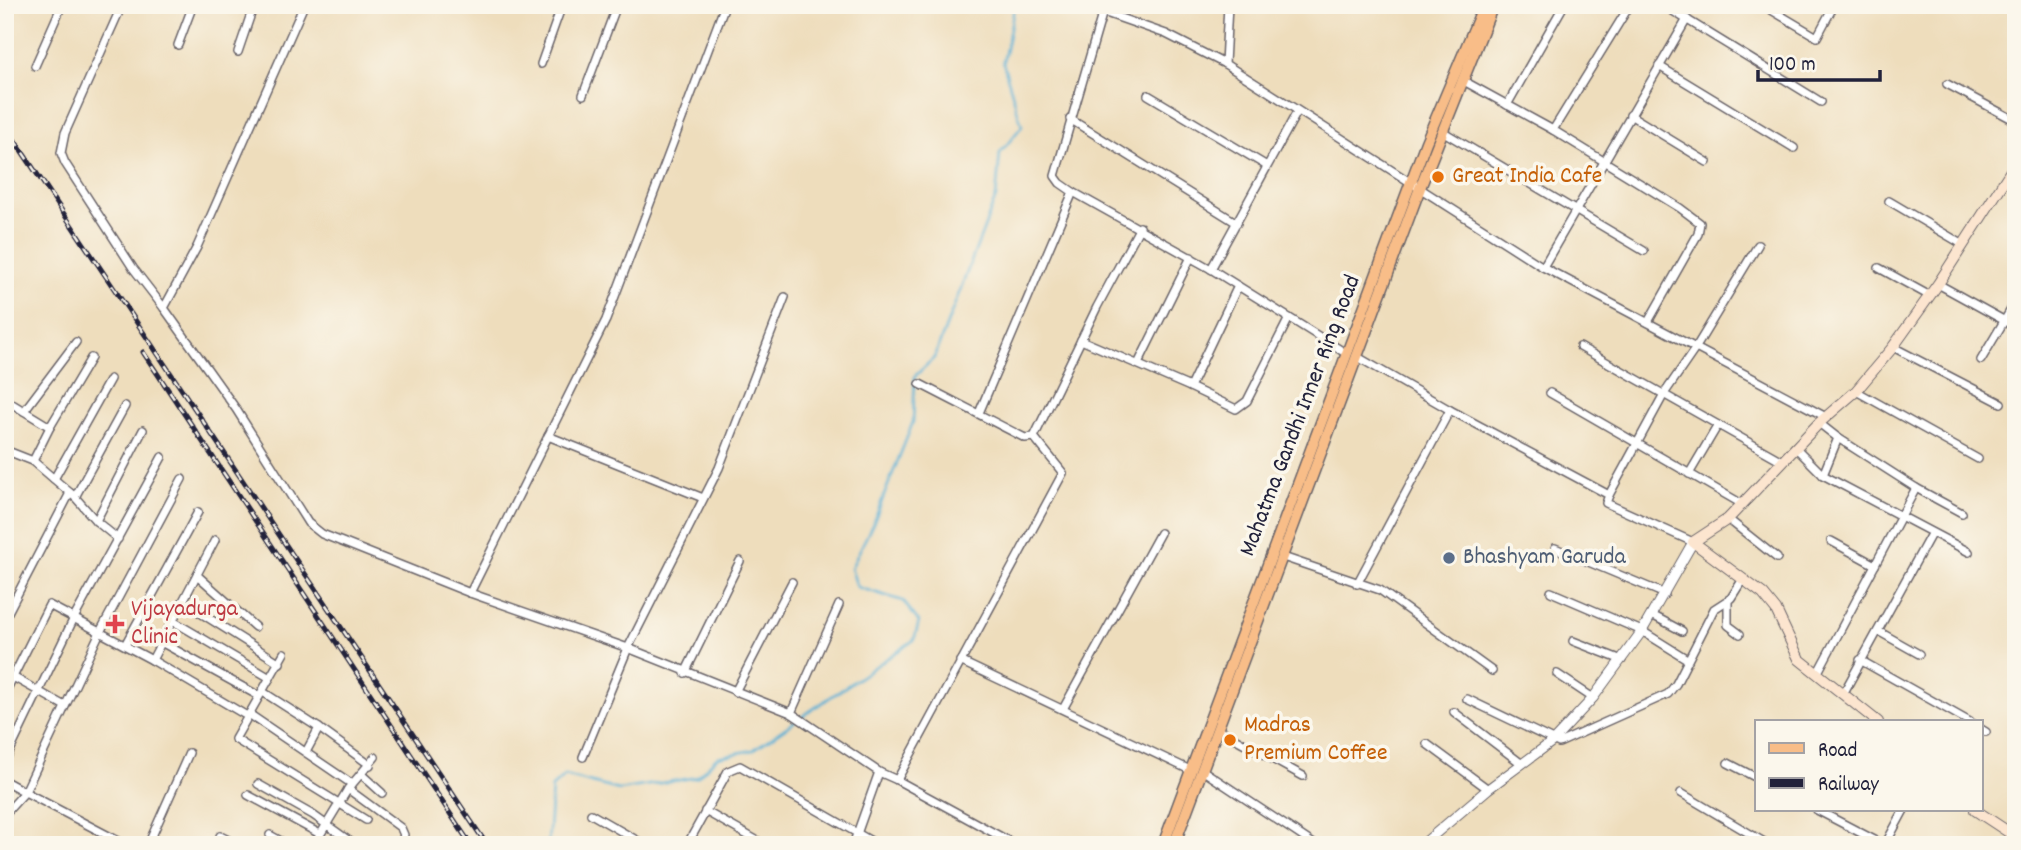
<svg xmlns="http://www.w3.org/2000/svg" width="2021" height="850" font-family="Dekko,sans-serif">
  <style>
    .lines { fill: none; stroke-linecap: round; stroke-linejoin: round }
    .stream { stroke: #57afd4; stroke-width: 2.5 }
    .minor-casing { stroke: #696368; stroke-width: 10 }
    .tertiary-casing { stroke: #696368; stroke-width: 11 }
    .secondary-casing { stroke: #696368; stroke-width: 12 }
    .primary-casing { stroke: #696368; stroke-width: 13 }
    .minor { stroke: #fff; stroke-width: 7 }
    .tertiary { stroke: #fff; stroke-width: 9 }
    .secondary { stroke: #fce5cf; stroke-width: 10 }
    .primary { stroke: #f8bd88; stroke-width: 10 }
    .rail-casing { stroke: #22223b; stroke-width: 5 }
    .rail { stroke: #fbf7ec; stroke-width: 2.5; stroke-dasharray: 8; stroke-linecap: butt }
    .food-dot { fill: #e8710a; stroke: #fbf7ec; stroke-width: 2.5 }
    .service-dot { fill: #5c6f8a; stroke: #fbf7ec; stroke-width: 2.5 }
    .health-dot { fill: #e0444e; stroke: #fbf7ec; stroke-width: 2.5 }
    .labels { text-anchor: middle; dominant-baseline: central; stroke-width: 7; stroke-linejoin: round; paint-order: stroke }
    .food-label { font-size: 24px; fill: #c56008; stroke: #fbf7ec; text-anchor: start }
    .street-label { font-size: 24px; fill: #22223b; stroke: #fbf7ec }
    .service-label { font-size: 24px; fill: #4e5e75; stroke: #fbf7ec; text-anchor: start }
    .health-label { font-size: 24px; fill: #be3a42; stroke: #fbf7ec; text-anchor: start }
  </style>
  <rect width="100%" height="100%" fill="#fbf7ec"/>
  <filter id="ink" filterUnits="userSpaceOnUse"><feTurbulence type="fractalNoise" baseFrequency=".0143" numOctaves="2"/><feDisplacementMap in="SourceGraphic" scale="14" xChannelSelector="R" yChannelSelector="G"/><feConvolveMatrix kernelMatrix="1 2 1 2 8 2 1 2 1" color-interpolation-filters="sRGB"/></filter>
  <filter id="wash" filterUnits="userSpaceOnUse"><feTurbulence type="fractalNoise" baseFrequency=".00686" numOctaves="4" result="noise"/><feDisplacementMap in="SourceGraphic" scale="28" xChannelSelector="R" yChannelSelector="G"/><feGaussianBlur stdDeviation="1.57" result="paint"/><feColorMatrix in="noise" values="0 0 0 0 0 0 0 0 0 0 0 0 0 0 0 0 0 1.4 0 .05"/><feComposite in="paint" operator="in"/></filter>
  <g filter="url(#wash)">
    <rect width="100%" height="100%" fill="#eeddbc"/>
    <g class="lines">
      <path class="stream" d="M548,845l4,-58 13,-11 54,14 78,-13 20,-20 36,-7 161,-110 5,-18 -16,-21 -46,-14 -6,-19 23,-47 39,-99 2,-46 19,-18 62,-161 4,-44 22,-27 -19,-63 11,-54"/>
    </g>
  </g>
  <g filter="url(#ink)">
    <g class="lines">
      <g class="minor-casing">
        <g id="minor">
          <path d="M122,5l-57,128 -4,20 4,10 68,105 31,40 72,101 72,114 14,11 148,59"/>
          <path d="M725,5l-119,315 -136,273 158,55 163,65 88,59 18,8 166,-307 -29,-36"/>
          <path d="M1083,5l83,29 59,30 318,203 283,150"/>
          <path d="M1464,5l17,8"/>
          <path d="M1630,5l-77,125 127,78 20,15 -2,11 -50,88"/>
          <path d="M1663,5l158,97"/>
          <path d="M1763,5l54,32 17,-32"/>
          <path d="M1103,11l-48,165 5,7 13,9 138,77 86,-157"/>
          <path d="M178,45l15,-40"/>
          <path d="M238,52l16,-47"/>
          <path d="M541,64l21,-59"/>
          <path d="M1225,64l3,-59"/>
          <path d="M35,66l27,-61"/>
          <path d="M1659,66l135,82"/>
          <path d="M1462,80l91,50"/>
          <path d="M1947,84l69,37"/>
          <path d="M583,95l34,-90"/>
          <path d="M1148,95l119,71"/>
          <path d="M1507,105l57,-100"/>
          <path d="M1630,115l77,47"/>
          <path d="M1070,119l167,104"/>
          <path d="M1442,131l202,120"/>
          <path d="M1889,201l73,43"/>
          <path d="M1543,267l144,-248"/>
          <path d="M1879,268l51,28"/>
          <path d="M1211,269l136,85"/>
          <path d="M1938,284l78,43"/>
          <path d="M1238,286l-48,101 46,22 11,-8 42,-83"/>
          <path d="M164,308l33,-61 107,-242"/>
          <path d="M1081,340l109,47"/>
          <path d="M1580,347l202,114"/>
          <path d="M1893,347l108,56"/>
          <path d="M1356,356l94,54 159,85 55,-101 31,-45 63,-104"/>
          <path d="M1981,360l35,-59"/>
          <path d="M1138,364l53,-107"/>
          <path d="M920,384l105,54 9,-1 63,-130 43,-80"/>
          <path d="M1856,391l122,68"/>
          <path d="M1550,393l192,111"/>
          <path d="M9,402l41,25"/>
          <path d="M24,411l52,-69"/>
          <path d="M979,413l94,-221"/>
          <path d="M548,436l155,62"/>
          <path d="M1795,447l28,28 146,77"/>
          <path d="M5,450l28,11 42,36 21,24 22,18"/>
          <path d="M33,461l17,-34 41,-69"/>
          <path d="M1689,474l29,-49"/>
          <path d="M1823,475l15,-37"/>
          <path d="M54,479l56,-100"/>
          <path d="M1916,488l46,25"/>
          <path d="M1609,495l-3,8 87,39"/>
          <path d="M75,497l50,-91"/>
          <path d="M1728,519l49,39"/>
          <path d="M96,521l47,-91"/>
          <path d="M1831,541l44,24"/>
          <path d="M1555,548l110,46"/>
          <path d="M1283,557l97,33 112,81"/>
          <path d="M197,575l58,52"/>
          <path d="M1357,584l93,-174"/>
          <path d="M1551,592l91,39 45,28"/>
          <path d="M1728,601v24l12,9"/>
          <path d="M183,602l97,61"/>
          <path d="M1652,615l30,16"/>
          <path d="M5,618l65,-125"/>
          <path d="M173,621l97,57"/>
          <path d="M1878,631l41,23"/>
          <path d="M1573,641l49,19"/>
          <path d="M161,642l98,54"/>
          <path d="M125,645l73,-133"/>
          <path d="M284,653l-49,86 131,81"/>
          <path d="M152,660l63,-120"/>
          <path d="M1860,660l110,62"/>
          <path d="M960,661l230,109"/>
          <path d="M685,673l55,-112"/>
          <path d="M1557,674l36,24"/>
          <path d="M1817,674l99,-186 -78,-50 -19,-15"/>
          <path d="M13,677l50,28"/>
          <path d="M263,692l56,36 51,37"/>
          <path d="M735,692l57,-110"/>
          <path d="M5,693l44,-88 103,55 95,56"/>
          <path d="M1843,694l88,-160"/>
          <path d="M1467,699l92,44 109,-49 8,-10 38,-75 17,-11 12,-19"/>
          <path d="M1063,709l97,-176"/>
          <path d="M1454,712l68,52"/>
          <path d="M791,713l48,-108"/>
          <path d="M249,714l103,70"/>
          <path d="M1218,729l85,47"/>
          <path d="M1981,729l5,3"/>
          <path d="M1427,744l61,45"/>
          <path d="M306,752l13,-24"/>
          <path d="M583,757l45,-109 91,-180 66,-171"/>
          <path d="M5,761l69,-143 88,-161"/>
          <path d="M1728,763l29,15"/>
          <path d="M1202,770l113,75"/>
          <path d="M361,774l21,19"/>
          <path d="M897,780l119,65"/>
          <path d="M5,781l20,11 -20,22"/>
          <path d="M258,784l55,31 42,30"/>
          <path d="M348,789l53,39 3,7 -4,10"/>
          <path d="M1681,793l88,52"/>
          <path d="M248,795l72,39"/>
          <path d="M1817,810l67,35"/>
          <path d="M705,811l60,34"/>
          <path d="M591,814l54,31"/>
          <path d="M270,835l18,10"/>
          <path d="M220,836l18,9"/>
          <path d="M126,845l-101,-53 75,-160 82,-153"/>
          <path d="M148,845l41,-92"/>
          <path d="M314,845l34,-56 27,-32"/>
          <path d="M687,845l41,-74 12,-5 138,79"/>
          <path d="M853,845l26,-73"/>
          <path d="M1885,845l19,-35"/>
        </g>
      </g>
      <g class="tertiary-casing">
        <path id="tertiary" d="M1422,845l66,-56 65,-48 40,-43 49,-67 51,-89"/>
      </g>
      <g class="secondary-casing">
        <g id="secondary">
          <path d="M1878,722l-79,-63 -23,-49 -13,-16 -70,-52 35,-23 91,-96 37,-32 37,-44 45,-63 78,-121"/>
          <path d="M1975,810l41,27"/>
        </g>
      </g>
      <g class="primary-casing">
        <g id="primary">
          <path d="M1163,845l263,-703 58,-137"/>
          <path d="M1174,845l246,-657 73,-183"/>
        </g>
      </g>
      <use href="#minor" class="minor"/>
      <use href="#tertiary" class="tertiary"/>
      <use href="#secondary" class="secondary"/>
      <use href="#primary" class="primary"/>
      <g class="rail-casing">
        <g id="rail">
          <path d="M5,126l482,719"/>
          <path d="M143,352l328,493"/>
        </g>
      </g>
      <use href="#rail" class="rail"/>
    </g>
  </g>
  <g class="food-dot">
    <circle cx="1438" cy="177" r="7"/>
    <circle cx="1230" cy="740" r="7"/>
  </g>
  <circle class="service-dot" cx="1449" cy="558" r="7"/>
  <path class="health-dot" d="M111.5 613.5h7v7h7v7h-7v7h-7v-7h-7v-7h7z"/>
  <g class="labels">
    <g class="food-label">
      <text x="1452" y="177">Great India Cafe</text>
      <text x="1244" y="726">Madras<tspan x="1244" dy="28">Premium Coffee</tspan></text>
    </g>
    <g class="street-label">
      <text transform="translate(1301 416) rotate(-69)">Mahatma Gandhi Inner Ring Road</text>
    </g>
    <g class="service-label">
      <text x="1463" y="558">Bhashyam Garuda</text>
    </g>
    <g class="health-label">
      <text x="131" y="610">Vijayadurga<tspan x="131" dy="28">Clinic</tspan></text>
    </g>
  </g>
  <rect width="2021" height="850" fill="none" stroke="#fbf7ec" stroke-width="28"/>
  <rect x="1755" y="720" width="228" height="91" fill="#fbf7ec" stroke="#a4a2a5" stroke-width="2"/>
  <rect x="1769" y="743" width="35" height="10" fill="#f8bd88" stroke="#a4a2a5" stroke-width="2"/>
  <text x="1818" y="756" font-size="21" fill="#22223b">Road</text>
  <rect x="1769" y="778" width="35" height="10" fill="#22223b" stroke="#a4a2a5" stroke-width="2"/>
  <text x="1818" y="790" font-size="21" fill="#22223b">Railway</text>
  <path d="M1758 70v10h122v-10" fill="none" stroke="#22223b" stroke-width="3.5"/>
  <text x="1769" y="70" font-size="21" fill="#22223b" stroke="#fbf7ec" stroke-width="5" paint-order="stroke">100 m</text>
</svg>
